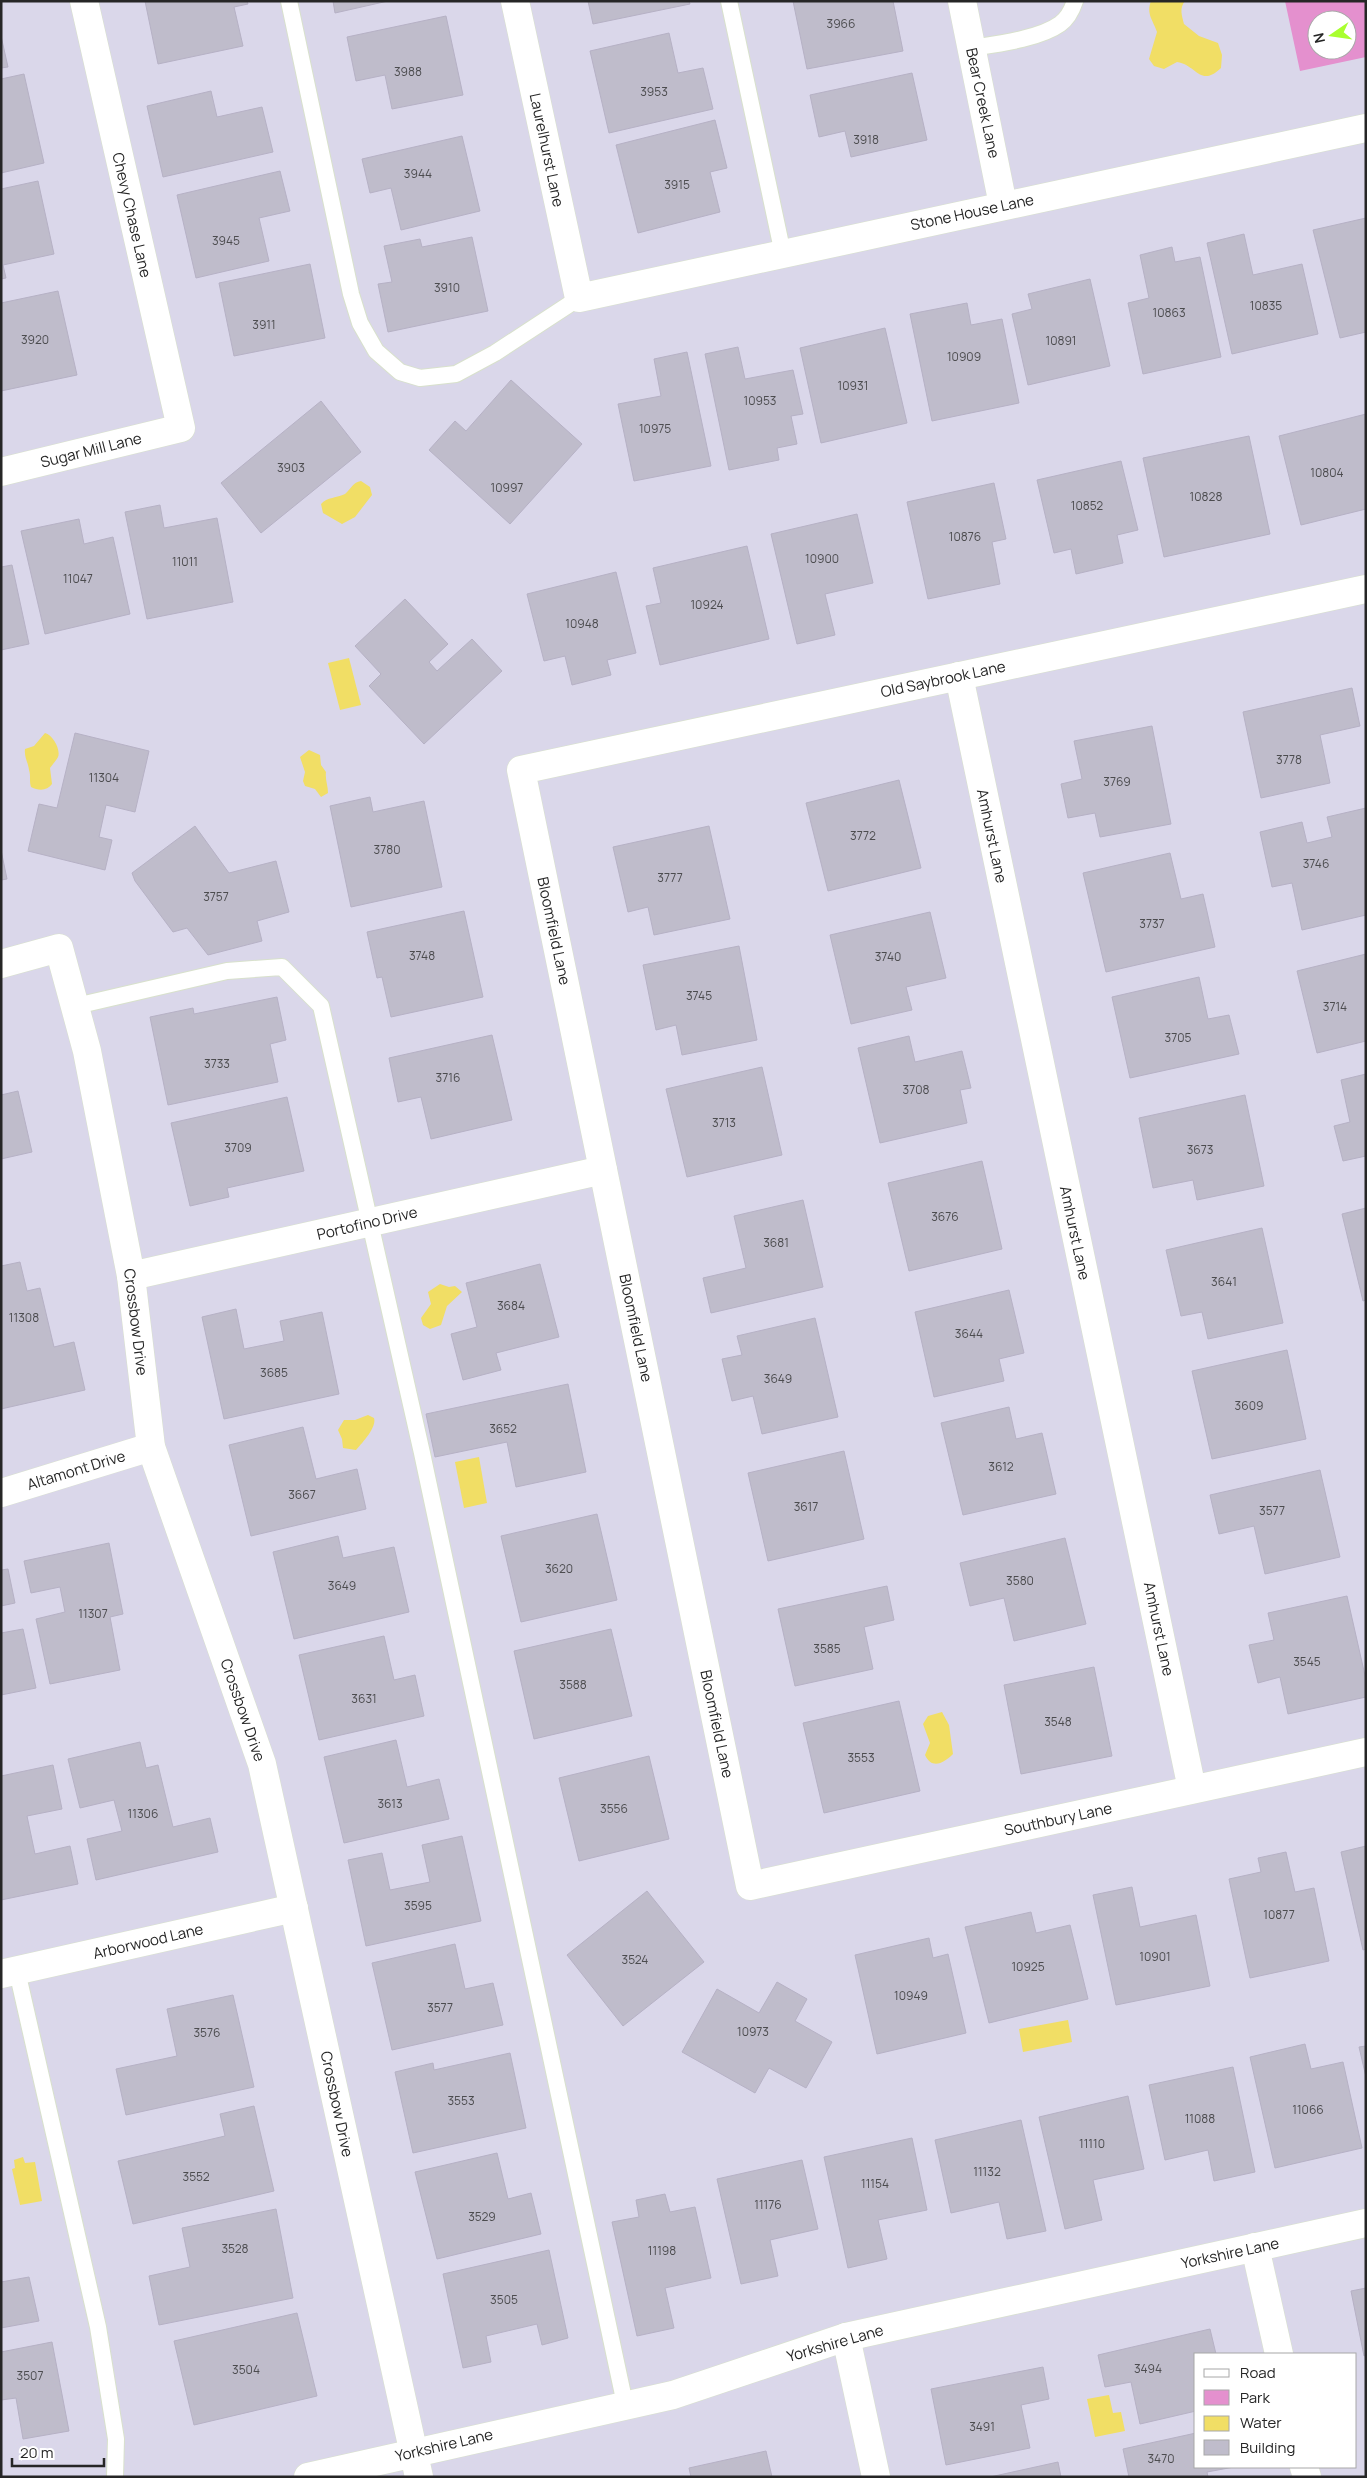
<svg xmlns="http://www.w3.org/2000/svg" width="1367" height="2478" font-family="Manrope,sans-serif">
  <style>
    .green { fill: #e490ce; fill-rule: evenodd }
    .water { fill: #f1de65 }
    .building { fill: #bfbccb; stroke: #b6b1c5 }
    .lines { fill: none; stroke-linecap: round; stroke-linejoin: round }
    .service-casing { stroke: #d8e1cc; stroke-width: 18 }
    .minor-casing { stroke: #d8e1cc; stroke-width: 29 }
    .service { stroke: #fff; stroke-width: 16 }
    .minor { stroke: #fff; stroke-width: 28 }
    .labels { text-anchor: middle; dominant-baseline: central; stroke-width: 4; stroke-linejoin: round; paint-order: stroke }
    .number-label { font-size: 12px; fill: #4c4c4f }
    .street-label { font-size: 15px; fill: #262626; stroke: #fff }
  </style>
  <rect width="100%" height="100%" fill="#dad7ea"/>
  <path class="green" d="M1285,1h81v56l-66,14zM1317,20h30v30h-30z"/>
  <g class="water">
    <path d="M1151,1h34c-6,7 -3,15 -1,23l15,12 19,7 4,12 -1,13c-21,20 -24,-3 -44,-6l-13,7 -10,-3 -5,-7 8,-27c-4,-12 -11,-18 -6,-31z"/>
    <path d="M361,481l9,6 2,8 -17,22 -13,7 -19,-11 -2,-9c6,-7 16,-6 24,-10 6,-5 8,-12 16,-13z"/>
    <path d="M349,658l12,47 -21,5 -12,-47z"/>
    <path d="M45,733c8,2 16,17 13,24 -2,4 -6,8 -8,11l2,16c-5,7 -13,7 -21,3 -2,-6 0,-11 -2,-17 -1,-8 -5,-13 -4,-21l9,-3z"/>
    <path d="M309,750l11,5 1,10 5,7c-1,8 2,13 2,21l-7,4 -6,-8 -10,-3 -2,-5 2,-9 -5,-15z"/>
    <path d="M440,1284l9,3 6,-1 7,6 -15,14 -6,19 -11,4 -7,-4 -2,-7 10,-14 -3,-12z"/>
    <path d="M368,1415l6,3c3,9 -11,24 -18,32l-13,-2 -1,-9 -4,-9 6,-10h11z"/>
    <path d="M479,1457l8,46 -23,5 -9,-46z"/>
    <path d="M942,1712l7,13 4,29c-9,9 -21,16 -28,1l5,-12 -7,-19 5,-8z"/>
    <path d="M1068,2020l4,22 -49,10 -4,-23z"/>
    <path d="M23,2157l2,6 10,-1 7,39 -22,4 -8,-36 3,-1 -1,-8z"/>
    <path d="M1109,2395l4,18 8,-1 4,19 -30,6 -8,-38z"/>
  </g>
  <g class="building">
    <path d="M145,1h102l1,3 -14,3 9,39 -85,18z"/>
    <path d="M333,1h55l-53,12z"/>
    <path d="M588,1h101l1,3 -97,20z"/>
    <path d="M793,1h100l10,50 -96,18z"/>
    <path d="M446,16l17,79 -71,14 -7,-34 -29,6 -9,-44z"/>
    <path d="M669,33l9,40 25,-5 10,41 -104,24 -19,-82z"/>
    <path d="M1,36l7,31 -7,1z"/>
    <path d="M912,73l15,67 -76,17 -6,-26 -26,6 -9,-42z"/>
    <path d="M24,74l20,89 -43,10v-94z"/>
    <path d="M211,91l6,26 45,-10 11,45 -110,25 -16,-71z"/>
    <path d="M715,120l12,48 -17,4 10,40 -82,21 -22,-88z"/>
    <path d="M462,136l18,75 -79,19 -10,-42 -21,5 -8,-34z"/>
    <path d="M280,171l10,40 -31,7 10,43 -73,17 -19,-83z"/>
    <path d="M38,181l16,73 -51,11 3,13 -5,1v-90z"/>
    <path d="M1366,218v114l-26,6 -27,-108z"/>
    <path d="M1244,234l9,41 49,-11 16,70 -86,20 -25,-111z"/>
    <path d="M472,237l16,74 -100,21 -10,-48 14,-2 -8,-36 36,-7 2,8z"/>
    <path d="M1172,247l3,15 25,-5 21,100 -78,17 -15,-71 21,-5 -9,-43z"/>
    <path d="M310,264l15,74 -91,18 -15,-73z"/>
    <path d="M1090,279l20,87 -82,19 -16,-71 20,-5 -4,-15z"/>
    <path d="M58,291l19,84 -76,16v-88z"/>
    <path d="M967,303l4,22 31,-6 17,84 -87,18 -22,-107z"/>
    <path d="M885,328l22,95 -86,20 -21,-95z"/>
    <path d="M738,347l7,32 48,-9 10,44 -12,2 6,28 -20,4 2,12 -50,10 -24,-116z"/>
    <path d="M687,352l24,114 -77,15 -16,-77 43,-8 -7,-37z"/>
    <path d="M511,380l71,64 -72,80 -81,-74 26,-29 11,10z"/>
    <path d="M321,401l40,51 -100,81 -40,-50z"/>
    <path d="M1366,414v95l-65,16 -22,-89z"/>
    <path d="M1249,436l21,98 -106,23 -21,-99z"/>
    <path d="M1121,461l17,69 -21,5 6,28 -47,11 -5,-25 -17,4 -17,-73z"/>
    <path d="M994,483l12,56 -14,3 8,42 -72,15 -21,-97z"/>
    <path d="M160,505l4,23 53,-10 16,84 -86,17 -22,-107z"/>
    <path d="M857,514l16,69 -48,11 10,41 -38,9 -26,-110z"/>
    <path d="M79,519l5,25 29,-7 17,77 -85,20 -24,-103z"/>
    <path d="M747,546l22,93 -109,26 -14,-59 15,-3 -8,-35z"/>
    <path d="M12,565l17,79 -28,6v-83z"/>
    <path d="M616,572l20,81 -29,7 4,15 -39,10 -7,-29 -21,5 -17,-67z"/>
    <path d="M405,599l43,45 -19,18 8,9 35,-32 30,32 -78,73 -55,-58 12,-12 -26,-28z"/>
    <path d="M1352,688l8,38 -40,9 10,48 -69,15 -18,-86z"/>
    <path d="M1152,726l19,98 -71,13 -5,-24 -27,5 -7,-34 21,-5 -8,-38z"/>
    <path d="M75,733l74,18 -14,61 -29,-7 -7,32 13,3 -7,30 -77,-19 11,-47 18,4z"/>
    <path d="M899,780l22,88 -93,23 -22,-88z"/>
    <path d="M370,797l3,15 51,-11 18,86 -91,20 -21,-101z"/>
    <path d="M1366,808v107l-64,15 -10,-47 -20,4 -12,-55 42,-10 5,21 25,-6 -5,-20z"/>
    <path d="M195,826l34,47 47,-12 13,51 -32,9 5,20 -54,14 -21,-27 -14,4 -38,-51 -3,-8z"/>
    <path d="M709,826l21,93 -76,16 -6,-28 -20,5 -15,-65z"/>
    <path d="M1,850l6,29 -6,1z"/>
    <path d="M1170,853l11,46 22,-5 12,53 -109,25 -23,-99z"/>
    <path d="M464,911l19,86 -92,20 -9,-40 -5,1 -10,-46z"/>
    <path d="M930,912l16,66 -40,9 6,23 -61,14 -21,-89z"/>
    <path d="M739,946l18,94 -75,15 -6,-30 -20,5 -13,-65z"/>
    <path d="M1366,954v87l-49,12 -20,-82z"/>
    <path d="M1199,977l9,42 21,-4 10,39 -109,24 -18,-81z"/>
    <path d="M277,997l9,43 -16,4 8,38 -110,23 -18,-88 43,-9 1,6z"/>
    <path d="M492,1035l20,85 -81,19 -10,-42 -23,5 -9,-44z"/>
    <path d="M909,1036l6,26 47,-11 9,37 -11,2 7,33 -87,20 -22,-95z"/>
    <path d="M762,1067l20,88 -95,22 -21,-88z"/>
    <path d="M1366,1074v82l-23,5 -9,-35 16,-4 -9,-42z"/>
    <path d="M18,1091l14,61 -31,7v-64z"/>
    <path d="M1245,1095l19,91 -67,14 -4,-20 -40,8 -14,-70z"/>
    <path d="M287,1097l17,74 -77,17 2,9 -39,9 -19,-83z"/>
    <path d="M982,1161l20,88 -93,22 -21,-88z"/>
    <path d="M803,1200l20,87 -112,26 -8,-35 43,-10 -12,-52z"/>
    <path d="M1366,1208v92l-3,1 -21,-87z"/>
    <path d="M1262,1228l21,95 -75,16 -6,-27 -21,4 -15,-66z"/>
    <path d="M20,1262l7,29 13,-3 14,59 20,-5 11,48 -84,19v-143z"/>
    <path d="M540,1264l19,73 -63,16 5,17 -38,10 -12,-46 26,-7 -11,-44z"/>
    <path d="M1009,1290l15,63 -25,6 5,22 -70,16 -19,-85z"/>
    <path d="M236,1309l8,40 40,-8 -4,-20 42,-9 17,82 -115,25 -22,-102z"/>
    <path d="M815,1318l23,99 -76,17 -9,-38 -21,5 -10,-42 20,-4 -5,-19z"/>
    <path d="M1287,1350l19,89 -94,20 -20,-88z"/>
    <path d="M568,1384l18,88 -70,15 -9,-45 -72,15 -9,-43z"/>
    <path d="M1009,1407l7,32 26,-6 14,61 -93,21 -22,-92z"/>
    <path d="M303,1427l13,52 41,-10 9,40 -115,27 -22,-91z"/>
    <path d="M844,1451l20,88 -96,22 -20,-88z"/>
    <path d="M1320,1470l20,87 -75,17 -11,-48 -35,8 -9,-39z"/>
    <path d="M597,1514l20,86 -96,22 -20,-86z"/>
    <path d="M338,1536l5,22 51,-11 15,65 -115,27 -21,-87z"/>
    <path d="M1065,1538l21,86 -72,17 -10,-43 -34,8 -10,-43z"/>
    <path d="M109,1543l14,71 -13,3 10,53 -70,14 -14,-65 29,-7 -5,-25 -29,6 -7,-32z"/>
    <path d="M8,1569l7,34 -14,3v-36z"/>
    <path d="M887,1586l7,34 -30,7 9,42 -78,17 -17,-77z"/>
    <path d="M1347,1596l19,84v17l-78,17 -8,-37 -22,6 -9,-38 25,-5 -6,-27z"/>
    <path d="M23,1629l13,59 -35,7v-62z"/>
    <path d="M611,1629l21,87 -98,23 -20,-88z"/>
    <path d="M384,1636l10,44 21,-5 9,41 -105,24 -20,-85z"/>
    <path d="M1094,1667l18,89 -91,18 -17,-89z"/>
    <path d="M899,1701l21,90 -96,22 -21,-90z"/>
    <path d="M396,1740l11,47 32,-8 10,40 -105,24 -20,-86z"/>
    <path d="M140,1742l6,26 12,-3 15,62 37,-9 8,34 -122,28 -9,-41 35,-8 -8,-31 -34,8 -12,-49z"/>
    <path d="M649,1756l20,83 -90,22 -20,-83z"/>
    <path d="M53,1765l9,44 -35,7 8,38 35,-8 8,38 -77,16v-124z"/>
    <path d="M462,1836l19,85 -115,25 -18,-86 34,-7 8,37 40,-8 -8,-37z"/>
    <path d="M1366,1846v103l-3,1 -22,-98z"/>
    <path d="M1286,1852l9,40 19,-4 15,73 -79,17 -21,-99 32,-7 -3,-14z"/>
    <path d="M1132,1887l8,40 56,-12 14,71 -94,19 -23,-110z"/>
    <path d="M647,1891l57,71 -81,64 -56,-71z"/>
    <path d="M1031,1912l5,21 34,-8 18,74 -99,24 -24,-96z"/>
    <path d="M929,1938l4,20 15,-4 18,79 -89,21 -22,-99z"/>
    <path d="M455,1944l10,45 28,-6 10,42 -111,25 -20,-87z"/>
    <path d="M777,1982l30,17 -12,22 37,21 -26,46 -37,-20 -14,25 -73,-41 35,-63 42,24z"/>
    <path d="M233,1995l21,92 -128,28 -10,-46 61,-13 -10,-47z"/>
    <path d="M1305,2044l6,25 32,-7 19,86 -87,20 -25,-111z"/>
    <path d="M1366,2046v31l-7,-30z"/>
    <path d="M510,2053l16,75 -113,25 -18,-81 38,-9 1,7z"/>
    <path d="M1233,2067l22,105 -41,9 -6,-31 -43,10 -16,-75z"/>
    <path d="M1128,2096l16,73 -51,11 9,40 -37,9 -26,-112z"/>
    <path d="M254,2106l20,85 -141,33 -15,-63 107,-25 -5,-22z"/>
    <path d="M1021,2120l25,111 -39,8 -8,-37 -48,11 -16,-73z"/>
    <path d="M912,2138l15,72 -49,10 9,39 -39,9 -24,-111z"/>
    <path d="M497,2153l11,46 23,-6 10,41 -104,25 -22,-87z"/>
    <path d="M802,2160l16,69 -48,11 8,36 -37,8 -24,-105z"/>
    <path d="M665,2194l5,18 25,-5 16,71 -46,10 9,40 -37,8 -25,-114 27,-5 -3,-17z"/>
    <path d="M276,2209l17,89 -134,27 -10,-49 41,-9 -8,-39z"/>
    <path d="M549,2250l19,88 -26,7 -5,-21 -51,12 5,26 -28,6 -20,-94z"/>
    <path d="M29,2277l10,44 -38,7v-46z"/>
    <path d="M1366,2288v67l-2,1 -13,-65z"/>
    <path d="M297,2313l20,83 -123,29 -20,-84z"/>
    <path d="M1210,2329l6,25h-20v57l-56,13 -9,-42 -26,5 -7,-32z"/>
    <path d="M52,2342l17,89 -46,8 -7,-41 -15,2v-48z"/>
    <path d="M1043,2367l6,32 -28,6 9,43 -84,17 -15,-76z"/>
    <path d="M1196,2433v34h38l-27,5 1,5h-79l-6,-28z"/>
    <path d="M766,2451l6,26h-81l-2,-9z"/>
    <path d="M1058,2462l3,15h-71z"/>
  </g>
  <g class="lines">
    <g class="service-casing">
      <g id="service">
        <path d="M289,1l62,293 9,29 16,28 24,21 20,6 36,-4 39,-21 84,-55"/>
        <path d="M729,1l54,253"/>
        <path d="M971,48c26,-4 68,-9 89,-24 7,-5 12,-14 15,-23"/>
        <path d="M76,1006l151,-35 55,-4 39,39 101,447 203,951"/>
        <path d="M17,1971l81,356 18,112 -1,38"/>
      </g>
    </g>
    <g class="minor-casing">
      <g id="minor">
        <path d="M515,1l64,297 787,-170"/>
        <path d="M962,1l41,204"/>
        <path d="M1,472l180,-44 -97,-427"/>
        <path d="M1366,589l-845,181 229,1116 616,-134"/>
        <path d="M959,676l233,1113"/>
        <path d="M1,964l58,-16 28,103 44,225 20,171 111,317 157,713"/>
        <path d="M131,1276l472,-106"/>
        <path d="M1,1493l150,-46"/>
        <path d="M1,1974l293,-66"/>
        <path d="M1255,2247l24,107"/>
        <path d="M846,2337l30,140"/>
        <path d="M1304,2467l3,10"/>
        <path d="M308,2477l365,-82 173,-58 520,-114"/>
      </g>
    </g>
    <use href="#service" class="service"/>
    <use href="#minor" class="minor"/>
  </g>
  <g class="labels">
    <g class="number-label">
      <text x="841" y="23">3966</text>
      <text x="408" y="71">3988</text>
      <text x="654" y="91">3953</text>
      <text x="866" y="139">3918</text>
      <text x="418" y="173">3944</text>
      <text x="677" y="184">3915</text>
      <text x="226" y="240">3945</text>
      <text x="447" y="287">3910</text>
      <text x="1266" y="305">10835</text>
      <text x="1169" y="312">10863</text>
      <text x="264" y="324">3911</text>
      <text x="35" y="339">3920</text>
      <text x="1061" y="340">10891</text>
      <text x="964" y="356">10909</text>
      <text x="853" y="385">10931</text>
      <text x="760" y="400">10953</text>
      <text x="655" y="428">10975</text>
      <text x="291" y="467">3903</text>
      <text x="1327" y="472">10804</text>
      <text x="507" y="487">10997</text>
      <text x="1206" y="496">10828</text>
      <text x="1087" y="505">10852</text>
      <text x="965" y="536">10876</text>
      <text x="822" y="558">10900</text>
      <text x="185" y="561">11011</text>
      <text x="78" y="578">11047</text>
      <text x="707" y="604">10924</text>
      <text x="582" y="623">10948</text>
      <text x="1289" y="759">3778</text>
      <text x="104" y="777">11304</text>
      <text x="1117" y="781">3769</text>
      <text x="863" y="835">3772</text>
      <text x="387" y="849">3780</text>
      <text x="1316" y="863">3746</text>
      <text x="670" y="877">3777</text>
      <text x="216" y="896">3757</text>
      <text x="1152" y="923">3737</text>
      <text x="422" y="955">3748</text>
      <text x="888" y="956">3740</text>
      <text x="699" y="995">3745</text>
      <text x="1335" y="1006">3714</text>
      <text x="1178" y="1037">3705</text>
      <text x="217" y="1063">3733</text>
      <text x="448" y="1077">3716</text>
      <text x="916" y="1089">3708</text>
      <text x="724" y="1122">3713</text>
      <text x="238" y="1147">3709</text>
      <text x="1200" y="1149">3673</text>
      <text x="945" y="1216">3676</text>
      <text x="776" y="1242">3681</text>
      <text x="1224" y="1281">3641</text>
      <text x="511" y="1305">3684</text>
      <text x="24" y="1317">11308</text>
      <text x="969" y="1333">3644</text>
      <text x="274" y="1372">3685</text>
      <text x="778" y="1378">3649</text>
      <text x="1249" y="1405">3609</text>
      <text x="503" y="1428">3652</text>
      <text x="1001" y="1466">3612</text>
      <text x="302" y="1494">3667</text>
      <text x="806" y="1506">3617</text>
      <text x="1272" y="1510">3577</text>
      <text x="559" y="1568">3620</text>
      <text x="1020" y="1580">3580</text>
      <text x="342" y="1585">3649</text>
      <text x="93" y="1613">11307</text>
      <text x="827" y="1648">3585</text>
      <text x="1307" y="1661">3545</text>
      <text x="573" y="1684">3588</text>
      <text x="364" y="1698">3631</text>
      <text x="1058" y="1721">3548</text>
      <text x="861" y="1757">3553</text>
      <text x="390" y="1803">3613</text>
      <text x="614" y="1808">3556</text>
      <text x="143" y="1813">11306</text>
      <text x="418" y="1905">3595</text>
      <text x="1279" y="1914">10877</text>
      <text x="1155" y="1956">10901</text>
      <text x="635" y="1959">3524</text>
      <text x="1028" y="1966">10925</text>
      <text x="911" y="1995">10949</text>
      <text x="440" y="2007">3577</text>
      <text x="753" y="2031">10973</text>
      <text x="207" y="2032">3576</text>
      <text x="461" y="2100">3553</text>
      <text x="1308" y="2109">11066</text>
      <text x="1200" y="2118">11088</text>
      <text x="1092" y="2143">11110</text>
      <text x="987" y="2171">11132</text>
      <text x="196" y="2176">3552</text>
      <text x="875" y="2183">11154</text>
      <text x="768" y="2204">11176</text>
      <text x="482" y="2216">3529</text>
      <text x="235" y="2248">3528</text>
      <text x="662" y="2250">11198</text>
      <text x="504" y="2299">3505</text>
      <text x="1148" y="2368">3494</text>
      <text x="246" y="2369">3504</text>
      <text x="30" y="2375">3507</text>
      <text x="982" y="2426">3491</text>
      <text x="1161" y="2458">3470</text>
    </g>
    <g class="street-label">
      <text transform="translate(983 103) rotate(78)">Bear Creek Lane</text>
      <text transform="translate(547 150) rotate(78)">Laurelhurst Lane</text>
      <text transform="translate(972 212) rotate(-12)">Stone House Lane</text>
      <text transform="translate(132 215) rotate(77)">Chevy Chase Lane</text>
      <text transform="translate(91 450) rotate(-14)">Sugar Mill Lane</text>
      <text transform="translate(943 679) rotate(-12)">Old Saybrook Lane</text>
      <text transform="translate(992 836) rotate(78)">Amhurst Lane</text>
      <text transform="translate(554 931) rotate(78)">Bloomfield Lane</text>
      <text transform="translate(367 1223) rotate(-13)">Portofino Drive</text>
      <text transform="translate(1075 1233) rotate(78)">Amhurst Lane</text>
      <text transform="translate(136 1322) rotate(83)">Crossbow Drive</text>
      <text transform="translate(636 1328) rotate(78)">Bloomfield Lane</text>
      <text transform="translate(76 1470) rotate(-17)">Altamont Drive</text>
      <text transform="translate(1159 1629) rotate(78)">Amhurst Lane</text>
      <text transform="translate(243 1710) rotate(71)">Crossbow Drive</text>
      <text transform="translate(717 1724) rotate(78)">Bloomfield Lane</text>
      <text transform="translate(1058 1819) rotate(-12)">Southbury Lane</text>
      <text transform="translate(148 1941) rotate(-13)">Arborwood Lane</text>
      <text transform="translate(337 2104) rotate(78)">Crossbow Drive</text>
      <text transform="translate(1230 2253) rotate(-12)">Yorkshire Lane</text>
      <text transform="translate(835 2343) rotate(-16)">Yorkshire Lane</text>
      <text transform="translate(444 2445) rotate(-13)">Yorkshire Lane</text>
    </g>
  </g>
  <rect width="1367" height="2478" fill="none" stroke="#262626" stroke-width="5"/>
  <rect x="1194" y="2353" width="162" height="115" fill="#ffffff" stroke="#a8a8a8"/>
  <rect x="1204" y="2369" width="25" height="8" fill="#ffffff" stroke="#a8a8a8"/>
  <text x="1240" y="2378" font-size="15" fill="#262626">Road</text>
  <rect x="1204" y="2390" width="25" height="15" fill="#e490ce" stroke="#a8a8a8"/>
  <text x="1240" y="2403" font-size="15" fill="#262626">Park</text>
  <rect x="1204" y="2416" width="25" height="15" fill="#f1de65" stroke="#a8a8a8"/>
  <text x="1240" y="2428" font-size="15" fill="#262626">Water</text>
  <rect x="1204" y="2440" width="25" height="15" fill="#bfbccb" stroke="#a8a8a8"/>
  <text x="1240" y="2453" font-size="15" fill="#262626">Building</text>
  <g transform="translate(1332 35) rotate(257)"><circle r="24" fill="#ffffff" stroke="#a8a8a8"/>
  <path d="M0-4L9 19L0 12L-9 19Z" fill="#a9ff2f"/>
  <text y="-8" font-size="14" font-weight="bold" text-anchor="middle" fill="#262626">N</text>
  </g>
  <path d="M12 2458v8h92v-8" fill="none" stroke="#262626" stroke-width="2.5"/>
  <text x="20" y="2458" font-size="15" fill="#262626" stroke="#ffffff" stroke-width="4" paint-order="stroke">20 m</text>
</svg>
